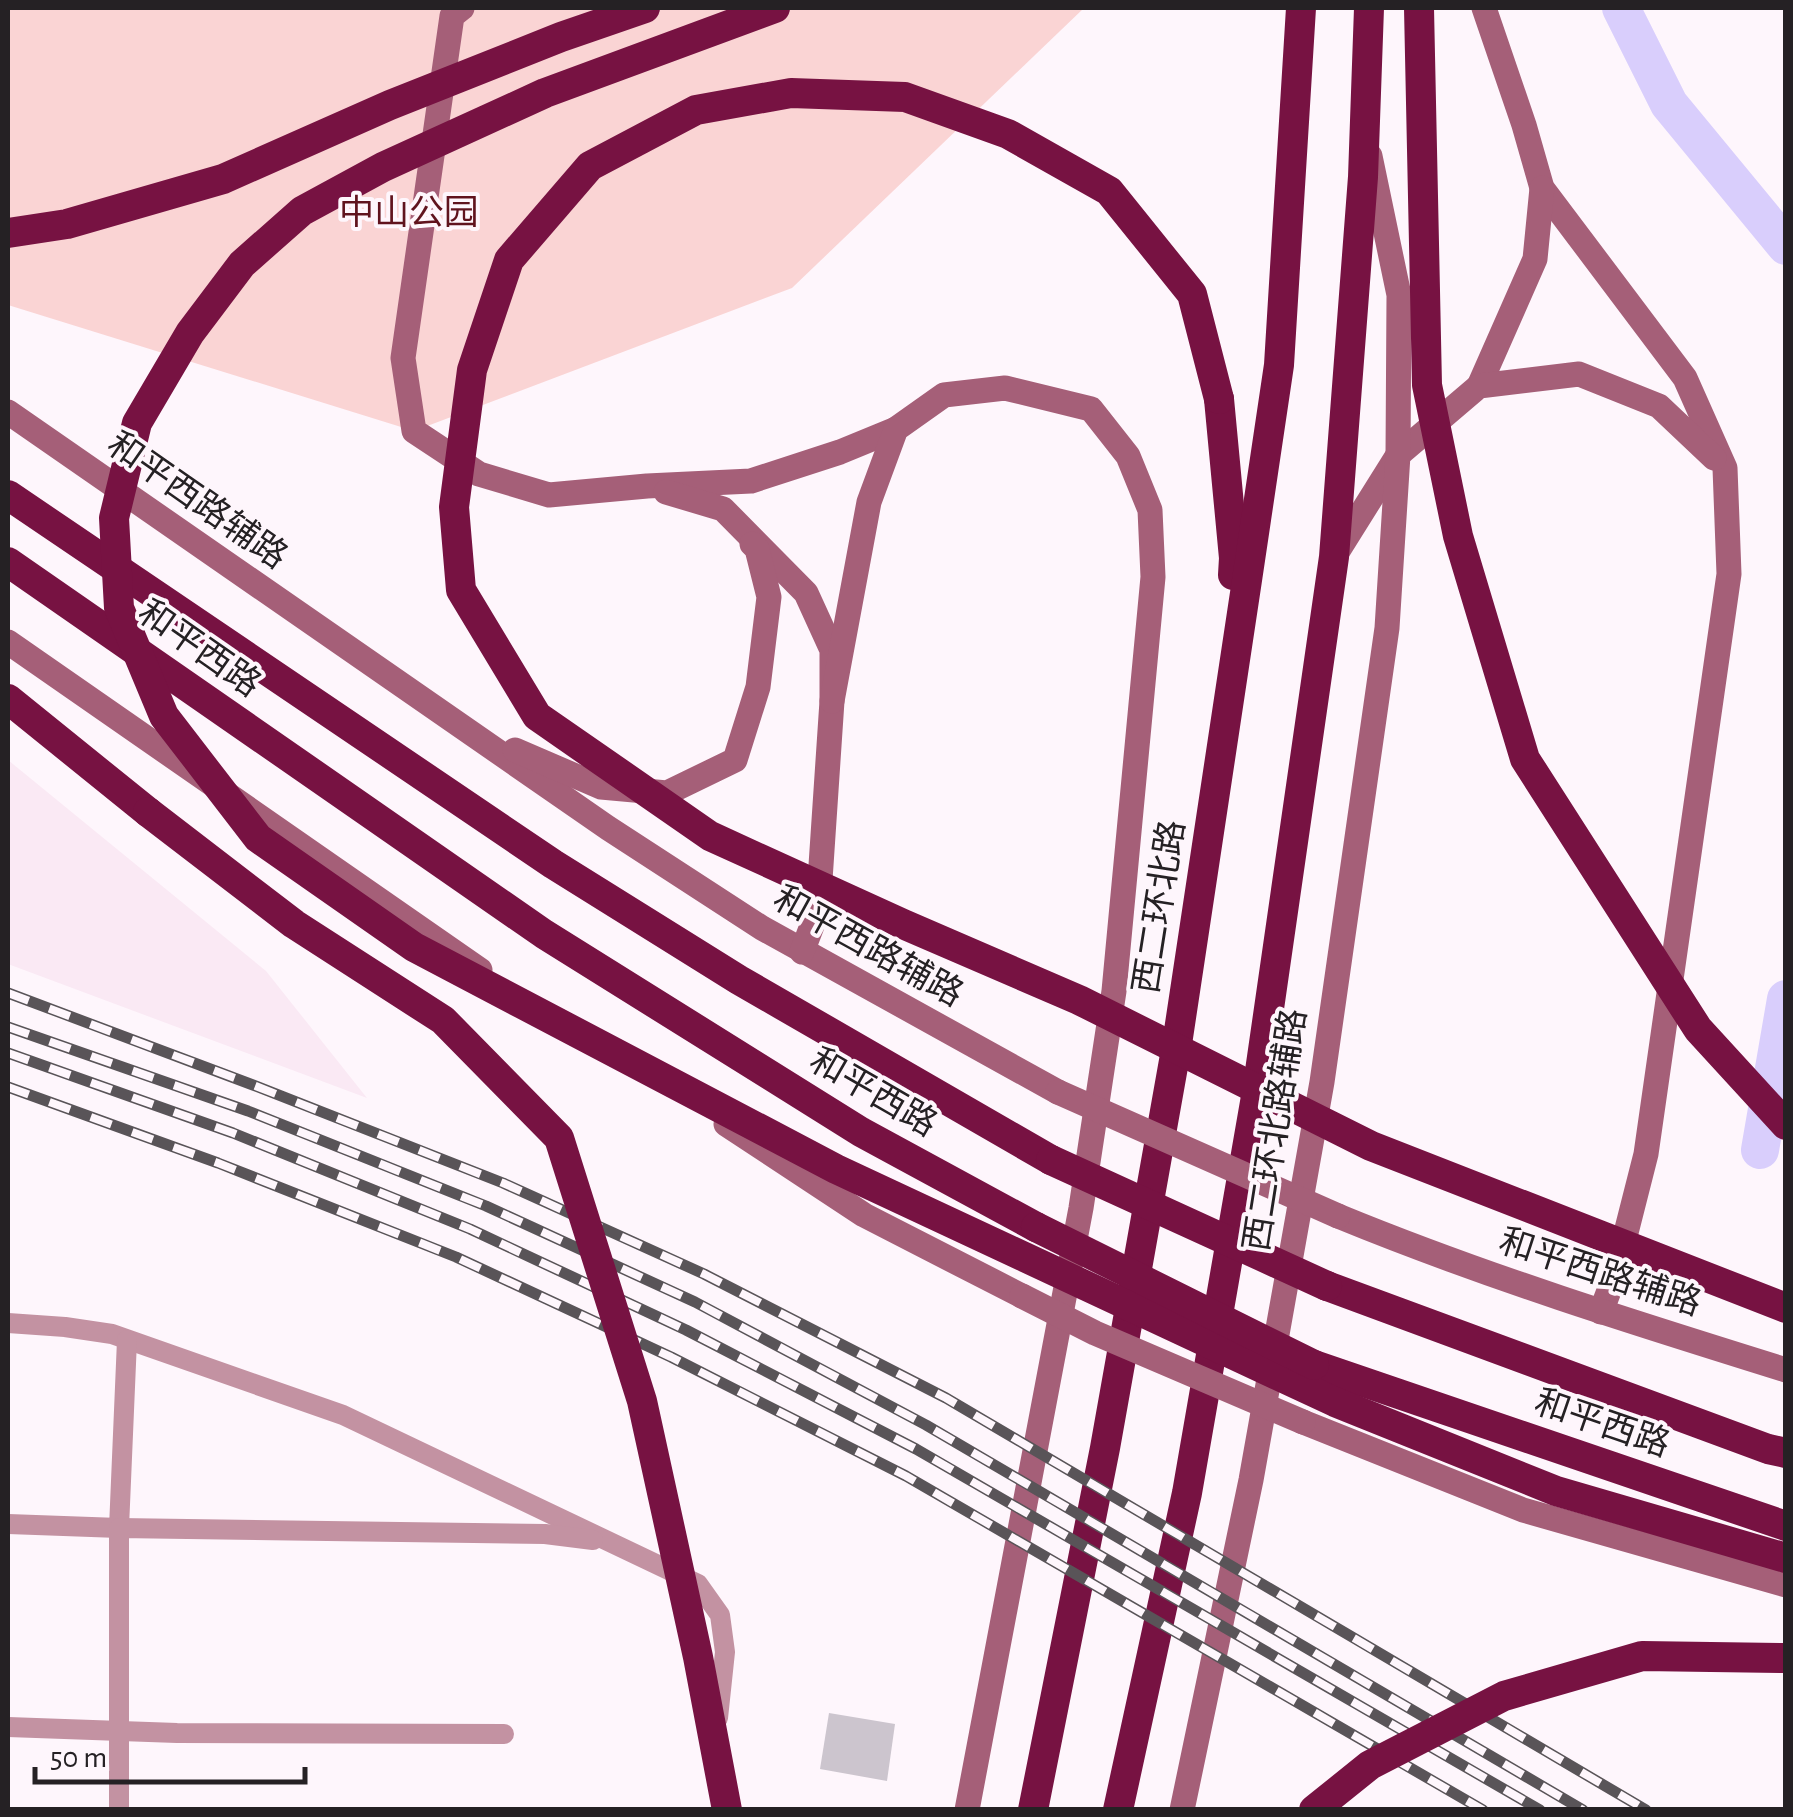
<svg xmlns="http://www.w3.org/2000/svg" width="1793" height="1817" font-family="'Alegreya Sans','Noto Sans SC',sans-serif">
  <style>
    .built { fill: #fae9f4 }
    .green { fill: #fad4d4 }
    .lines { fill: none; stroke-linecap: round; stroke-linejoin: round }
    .canal { stroke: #d9cefc; stroke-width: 38 }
    .building { fill: #ccc5ce }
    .lane { stroke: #c392a2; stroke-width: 20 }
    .secondary { stroke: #a55f78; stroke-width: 25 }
    .highway { stroke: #771242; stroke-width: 30 }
    .rail-casing { stroke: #595458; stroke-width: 11 }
    .rail { stroke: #fef6fc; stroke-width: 8; stroke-dasharray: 22; stroke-linecap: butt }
    .secondary-bridge { stroke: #a55f78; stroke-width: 25 }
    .highway-bridge { stroke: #771242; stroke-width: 30 }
    .labels { text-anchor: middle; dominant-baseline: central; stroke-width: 8; stroke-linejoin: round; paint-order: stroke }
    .park-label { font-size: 35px; fill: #60131e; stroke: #fef6fc }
    .street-label { font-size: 35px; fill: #252124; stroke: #fef6fc }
  </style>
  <rect width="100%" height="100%" fill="#fef6fc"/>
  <path class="built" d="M8,760l258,211 101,127 -359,-134z"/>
  <path class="green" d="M8,8h1076l-292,280 -378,143 -406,-126z"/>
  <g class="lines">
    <g class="canal">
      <path d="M1621,8l48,96 117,142"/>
      <path d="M1760,1150l26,-151"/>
    </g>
  </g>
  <path class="building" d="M829,1713l66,11 -8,57 -67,-12z"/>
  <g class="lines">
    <g class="lane">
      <path d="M8,1323l57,4 47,7 231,81 355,169 22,31 5,37 -7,66"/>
      <path d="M8,1524l111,4 8,-188"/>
      <path d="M8,1727l169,6 327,1"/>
      <path d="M119,1810v-282l426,6 48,6"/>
    </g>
    <g class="secondary">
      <path d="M462,8l-10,8 -49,342 11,73 65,43 70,21 98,-9 104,-5 89,-29 56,-23"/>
      <path d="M1484,8l40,117 18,63 143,190 40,90 4,106 -83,580 -30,118 -15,40"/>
      <path d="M1479,386l56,-127 7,-71"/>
      <path d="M8,412l600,416 154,100 296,164"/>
      <path d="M666,492l57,17 83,84 26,57v51l-14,209 -16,42"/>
      <path d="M1334,557l64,-102 81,-69 100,-12 80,32 55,52"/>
      <path d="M8,642l472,328"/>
      <path d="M832,701l37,-199 27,-73 48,-34 61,-7 86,21 37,47 22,54 3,67 -39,414 -33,217 -114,602"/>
      <path d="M515,750l86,37 66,6 68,-33 23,-73 11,-90 -12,-48 -5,-5"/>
      <path d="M726,1124l138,91 158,81"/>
      <path d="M1338,1216c146,60 297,107 448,154"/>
      <path d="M1303,1422l220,88 263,75"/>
      <path d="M1182,1810l69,-330 71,-398 65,-454 11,-173 1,-160 -29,-139"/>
    </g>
    <g class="highway">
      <path d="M1219,399l15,159 -1,17"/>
      <path d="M8,495l545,369 186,116 312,180"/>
      <path d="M8,562l536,372 317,198 175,95"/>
      <path d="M8,699l140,113"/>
      <path d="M1327,1286l441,163 18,4"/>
      <path d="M1314,1365l472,161"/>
      <path d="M1033,1810l72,-362 72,-404 70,-464 32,-215 22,-357"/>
      <path d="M1118,1810l69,-317 71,-408 76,-528 29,-380 6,-169"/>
    </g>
    <g class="rail-casing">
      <g id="rail">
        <path d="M8,993l245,92 250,98 201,91 242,124 700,412"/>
        <path d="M8,1027l240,84 238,95 209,96 231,123 657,385"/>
        <path d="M8,1053l225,80 237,96 216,101 230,119 624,361"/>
        <path d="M8,1087l210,76 238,94 215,100 235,119 577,334"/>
      </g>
    </g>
    <use href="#rail" class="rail"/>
    <g class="secondary-bridge">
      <path d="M1058,1092l280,124"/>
      <path d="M1022,1296l73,37 208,89"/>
    </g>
    <g class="highway-bridge">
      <path d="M775,8l-230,85 -162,74 -81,44 -60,53 -52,69 -53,90 -23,95 5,90 45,108 94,122 156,109 422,222 499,233 221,89 230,67"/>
      <path d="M1419,8l8,377 31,151 67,223 173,270 88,96"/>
      <path d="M8,233l59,-9 156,-45 167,-74 171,-68 84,-29"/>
      <path d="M1219,399l-27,-105 -83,-103 -101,-57 -103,-37 -114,-4 -95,17 -106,56 -81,94 -37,110 -18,137 7,83 76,126 173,120 193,88 176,76 292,146 415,162"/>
      <path d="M148,812l146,112 149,96 116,118 83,263 56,256 29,153"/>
      <path d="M1051,1160l276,126"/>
      <path d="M1036,1227l278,138"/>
      <path d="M1314,1810l56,-45 134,-69 138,-40 144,2"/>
    </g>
  </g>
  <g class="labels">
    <g class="park-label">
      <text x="409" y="213">中山公园</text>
    </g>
    <g class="street-label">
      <text transform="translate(197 501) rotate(35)">和平西路辅路</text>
      <text transform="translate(199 649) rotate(35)">和平西路</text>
      <text transform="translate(1160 907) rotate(-81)">西二环北路</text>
      <text transform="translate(868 947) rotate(29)">和平西路辅路</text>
      <text transform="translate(873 1093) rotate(30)">和平西路</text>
      <text transform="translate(1276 1130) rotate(-81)">西二环北路辅路</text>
      <text transform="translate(1600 1273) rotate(18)">和平西路辅路</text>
      <text transform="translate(1602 1424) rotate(19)">和平西路</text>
    </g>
  </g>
  <rect width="1793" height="1817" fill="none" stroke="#252124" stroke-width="20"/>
  <path d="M35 1767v15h270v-15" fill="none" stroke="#252124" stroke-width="5"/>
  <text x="50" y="1767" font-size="30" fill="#252124" stroke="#fef6fc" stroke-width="8" paint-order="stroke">50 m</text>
</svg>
